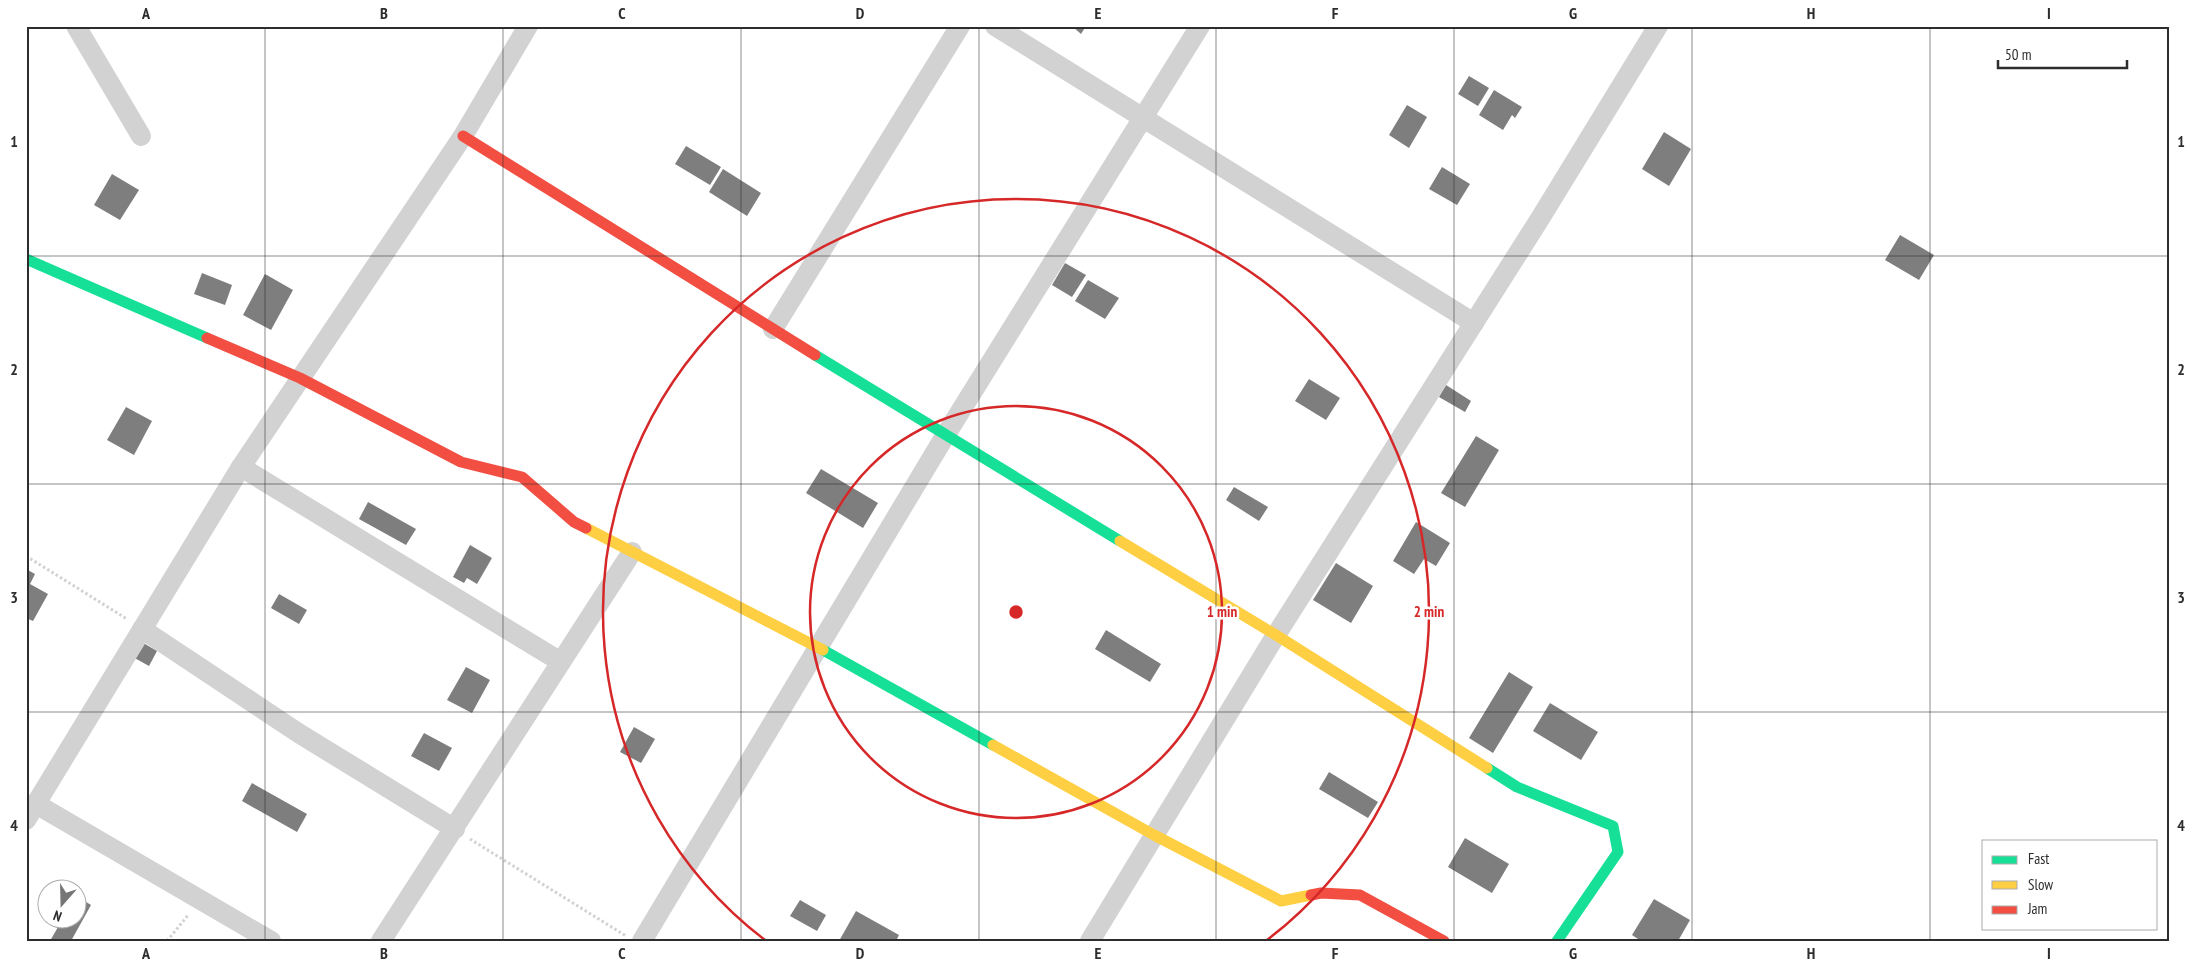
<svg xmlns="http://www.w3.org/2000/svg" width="2195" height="967" font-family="'PT Sans Narrow',sans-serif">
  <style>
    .building { fill: #7e7e7e }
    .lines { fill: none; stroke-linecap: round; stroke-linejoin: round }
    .path { stroke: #d2d2d2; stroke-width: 3; stroke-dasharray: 2.5 2.5; stroke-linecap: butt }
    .street { stroke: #d2d2d2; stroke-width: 20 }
    .fast { stroke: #16e098; stroke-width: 11 }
    .slow { stroke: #ffcf43; stroke-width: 11 }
    .jam { stroke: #f24e42; stroke-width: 11 }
    .grid { fill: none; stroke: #2d2d2d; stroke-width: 1; stroke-opacity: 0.55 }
    .ring { fill: none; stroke: #d62828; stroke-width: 2.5 }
    .centre { fill: #d62828; stroke: #fff; stroke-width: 2.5 }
    .ring-label { font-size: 15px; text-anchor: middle; font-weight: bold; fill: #d62828; stroke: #fff; stroke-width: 5; stroke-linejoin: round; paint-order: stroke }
    .neatline { fill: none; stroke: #2d2d2d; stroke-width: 2 }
    .grid-label { font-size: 16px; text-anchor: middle; font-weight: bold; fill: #2d2d2d }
  </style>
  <rect width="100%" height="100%" fill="#fff"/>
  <g class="building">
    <path d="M1072,26h14l-5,8z"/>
    <path d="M1469,76l20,12 -11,18 -20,-12z"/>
    <path d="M1494,90l28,17 -7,11 -3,-3 -9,15 -24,-15z"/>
    <path d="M1407,105l20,12 -18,31 -20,-13z"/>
    <path d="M1664,132l27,17 -22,37 -27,-17z"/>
    <path d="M686,146l35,21 -11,18 -35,-21z"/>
    <path d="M1442,167l28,17 -13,21 -28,-16z"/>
    <path d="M723,169l38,24 -14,23 -38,-24z"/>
    <path d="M112,174l27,16 -19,30 -26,-15z"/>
    <path d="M1900,235l34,20 -15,25 -34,-20z"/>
    <path d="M1065,263l21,12 -14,22 -20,-12z"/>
    <path d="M202,273l30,12 -7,20 -31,-11z"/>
    <path d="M265,274l28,16 -22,40 -28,-15z"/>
    <path d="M1088,280l31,18 -14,21 -30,-18z"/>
    <path d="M1309,379l31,19 -14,22 -31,-19z"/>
    <path d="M1446,385l25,16 -6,11 -26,-15z"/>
    <path d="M126,407l26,14 -18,34 -27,-15z"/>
    <path d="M1476,436l23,14 -34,57 -24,-14z"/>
    <path d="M821,469l57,34 -15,25 -57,-35z"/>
    <path d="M1234,487l34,20 -9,14 -33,-21z"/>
    <path d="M368,502l48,27 -10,16 -47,-26z"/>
    <path d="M1416,522l34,21 -14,23 -12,-7 -10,15 -21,-13z"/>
    <path d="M470,545l22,13 -15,26 -10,-6 -3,5 -11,-6z"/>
    <path d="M1336,563l37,23 -22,37 -38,-23z"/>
    <path d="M26,569l9,5 -5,10 18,10 -15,27 -7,-3z"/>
    <path d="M279,594l28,16 -8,14 -28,-16z"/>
    <path d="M1106,630l55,34 -11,18 -55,-33z"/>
    <path d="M140,641l17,10 -8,15 -18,-10z"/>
    <path d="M466,667l24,13 -18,33 -25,-13z"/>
    <path d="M1509,672l24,15 -40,66 -24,-15z"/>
    <path d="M1550,703l48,29 -17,28 -48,-29z"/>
    <path d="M634,727l21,12 -14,24 -21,-11z"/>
    <path d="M424,733l28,15 -13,23 -28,-15z"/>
    <path d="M1329,772l49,30 -10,16 -49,-29z"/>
    <path d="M252,783l55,31 -10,18 -55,-31z"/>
    <path d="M1465,838l44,26 -17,29 -44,-26z"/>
    <path d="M78,897l13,8 -20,36h-21l12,-21h16z"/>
    <path d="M1654,899l36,21 -12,21h-37l-9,-6z"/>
    <path d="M800,900l26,15 -9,16 -27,-15z"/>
    <path d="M856,911l43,24 -3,6h-57z"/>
  </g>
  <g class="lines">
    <g class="path">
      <path d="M26,556l101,63"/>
      <path d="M470,839l156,97"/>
      <path d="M167,941l22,-27"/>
    </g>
    <g class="street">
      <path d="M76,26l65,110"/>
      <path d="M995,26l479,297"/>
      <path d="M773,329l187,-303"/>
      <path d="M241,467l320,195"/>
      <path d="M142,629l158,105 155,95"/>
      <path d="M36,804l235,137"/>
      <path d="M26,820l215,-353 222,-331 65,-110"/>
      <path d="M381,941l251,-389"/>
      <path d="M642,941l303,-505 255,-410"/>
      <path d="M1090,941l186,-306 265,-418 117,-191"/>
    </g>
    <g class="fast">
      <path d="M26,259l181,79"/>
      <path d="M815,355l305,186"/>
      <path d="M823,650l170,95"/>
      <path d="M1487,768l30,19 96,39 5,26 -61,89"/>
    </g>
    <g class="slow">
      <path d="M586,528l237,122"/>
      <path d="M1120,541l156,94 211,133"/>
      <path d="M993,745l161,90 127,66 30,-6"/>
    </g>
    <g class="jam">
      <path d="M463,136l352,219"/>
      <path d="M207,338l93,40 161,84 61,15 52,45 12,6"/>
      <path d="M1311,895l10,-2 39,2 84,46"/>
    </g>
  </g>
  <path class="grid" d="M265,26v915M503,26v915M741,26v915M979,26v915M1216,26v915M1454,26v915M1692,26v915M1930,26v915M26,256h2143M26,484h2143M26,712h2143"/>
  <g class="ring">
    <circle cx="1016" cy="612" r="206"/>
    <path d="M765 940A413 413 0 1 1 1267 940"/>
  </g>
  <circle cx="1016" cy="612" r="8" class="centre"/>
  <g class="ring-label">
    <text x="1222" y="617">1 min</text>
    <text x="1429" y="617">2 min</text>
  </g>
  <rect width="2195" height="967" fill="none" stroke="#ffffff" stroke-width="55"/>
  <rect x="1982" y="840" width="175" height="90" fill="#ffffff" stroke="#ababab"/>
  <rect x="1992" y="856" width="25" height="8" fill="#16e098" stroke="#ababab"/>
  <text x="2028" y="864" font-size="15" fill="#2d2d2d">Fast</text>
  <rect x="1992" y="881" width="25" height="8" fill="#ffcf43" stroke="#ababab"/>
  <text x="2028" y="890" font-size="15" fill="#2d2d2d">Slow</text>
  <rect x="1992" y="906" width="25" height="8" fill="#f24e42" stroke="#ababab"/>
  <text x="2028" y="914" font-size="15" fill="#2d2d2d">Jam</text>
  <g transform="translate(62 904) rotate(200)"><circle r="24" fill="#ffffff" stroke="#ababab"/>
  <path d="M0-4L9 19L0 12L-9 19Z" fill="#767676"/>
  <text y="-8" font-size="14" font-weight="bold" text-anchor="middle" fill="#2d2d2d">N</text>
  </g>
  <path d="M1998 60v8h129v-8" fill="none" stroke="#2d2d2d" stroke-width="2.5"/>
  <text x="2005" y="60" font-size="15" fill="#2d2d2d" stroke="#ffffff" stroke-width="4" paint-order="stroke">50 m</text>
  <rect x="28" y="28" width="2140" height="912" class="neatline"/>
  <g class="grid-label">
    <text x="146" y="19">A</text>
    <text x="384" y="19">B</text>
    <text x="622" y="19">C</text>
    <text x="860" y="19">D</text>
    <text x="1098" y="19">E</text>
    <text x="1335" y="19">F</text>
    <text x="1573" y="19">G</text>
    <text x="1811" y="19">H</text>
    <text x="2049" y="19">I</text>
    <text x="14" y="147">1</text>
    <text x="2181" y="147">1</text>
    <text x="14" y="375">2</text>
    <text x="2181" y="375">2</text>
    <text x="14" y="603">3</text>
    <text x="2181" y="603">3</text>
    <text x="14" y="831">4</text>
    <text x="2181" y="831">4</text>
    <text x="146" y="959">A</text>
    <text x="384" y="959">B</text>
    <text x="622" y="959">C</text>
    <text x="860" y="959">D</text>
    <text x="1098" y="959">E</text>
    <text x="1335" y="959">F</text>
    <text x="1573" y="959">G</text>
    <text x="1811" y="959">H</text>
    <text x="2049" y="959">I</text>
  </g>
</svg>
